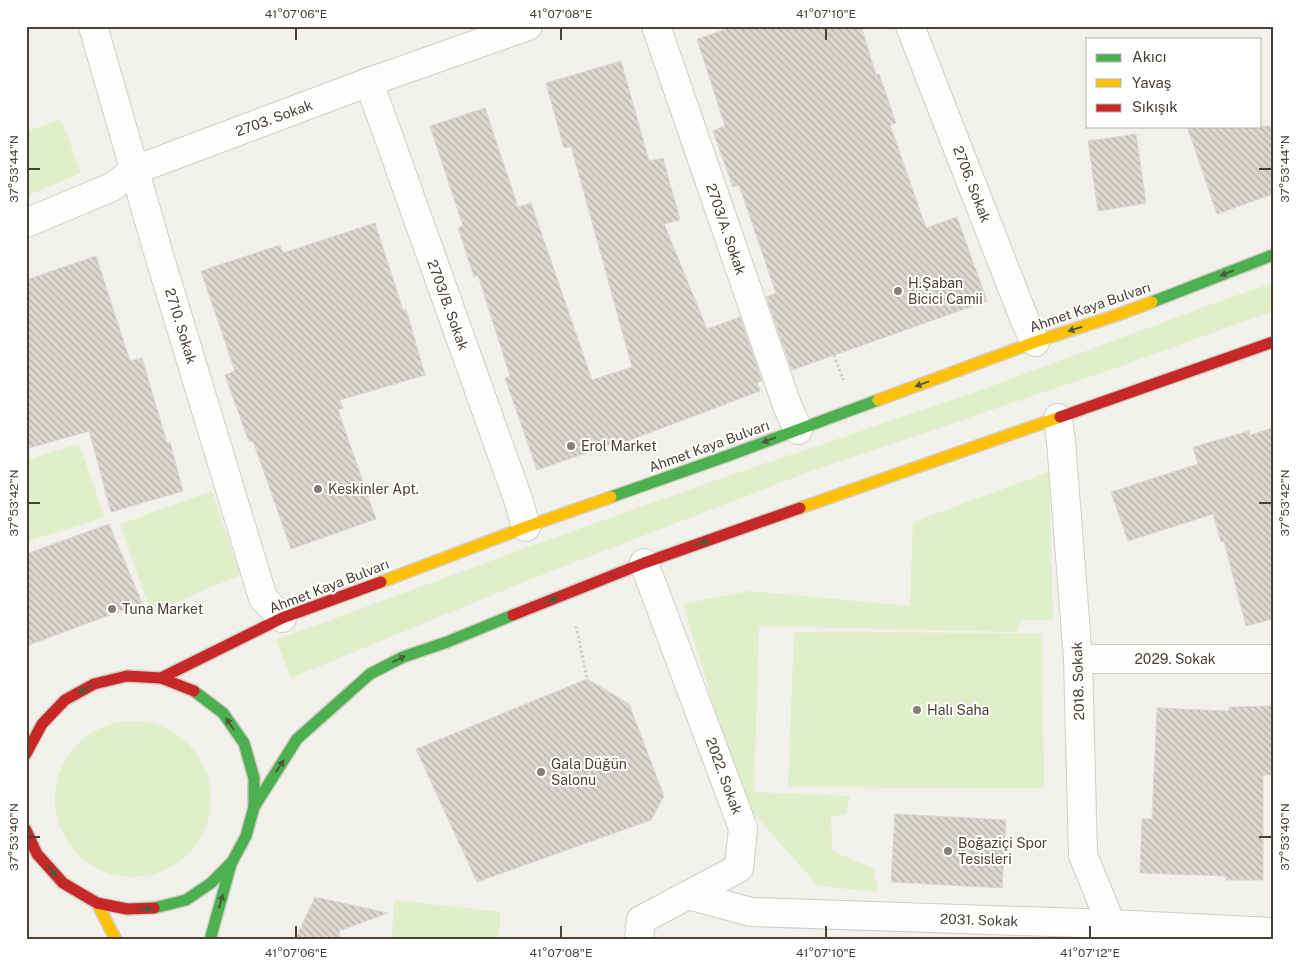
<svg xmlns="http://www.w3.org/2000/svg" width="1299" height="966" font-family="'Public Sans',sans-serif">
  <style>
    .green { fill: #e0eec9 }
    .building { fill: url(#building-back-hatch); stroke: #dbd7d0 }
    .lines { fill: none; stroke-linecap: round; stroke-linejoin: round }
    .street-casing { stroke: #d0cec8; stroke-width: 30 }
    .fast-casing { stroke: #d4cec2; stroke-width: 14 }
    .slow-casing { stroke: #d4cec2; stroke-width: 14 }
    .jam-casing { stroke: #d4cec2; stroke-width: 14 }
    .path { stroke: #d2d0ca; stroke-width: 3; stroke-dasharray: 2.5 2.5; stroke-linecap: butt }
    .street { stroke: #fdfdfc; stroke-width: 28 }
    .fast { stroke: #4caf50; stroke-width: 11 }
    .slow { stroke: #ffc107; stroke-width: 11 }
    .jam { stroke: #c62828; stroke-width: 11 }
    .oneway { fill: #4a5c3c }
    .ticks { fill: none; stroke: #4a4135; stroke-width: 2 }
    .poi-dot { fill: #857e75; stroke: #fff; stroke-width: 2 }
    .labels { text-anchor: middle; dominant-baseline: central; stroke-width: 4; stroke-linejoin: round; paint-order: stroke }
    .street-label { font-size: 14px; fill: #4a4135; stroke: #fff }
    .poi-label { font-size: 14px; fill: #4a4135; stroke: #fff; text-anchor: start }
    .neatline { fill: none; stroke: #4a4135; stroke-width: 2 }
    .ticks-label { font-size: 12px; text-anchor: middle; fill: #4a4135 }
  </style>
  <defs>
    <pattern id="building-back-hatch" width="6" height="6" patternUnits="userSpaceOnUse" patternTransform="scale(1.25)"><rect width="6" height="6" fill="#dad7d1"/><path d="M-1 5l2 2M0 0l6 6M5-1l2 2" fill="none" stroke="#b3b0aa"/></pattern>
  </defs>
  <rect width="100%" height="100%" fill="#f2f0eb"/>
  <g class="green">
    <path d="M61,119l20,54 -55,23v-64z"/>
    <path d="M1273,283v28l-155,56 -312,106 -275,106 -240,99 -15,-38 244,-90 219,-78 93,-31 160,-55 231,-86z"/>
    <path d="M79,444l26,73 -79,25v-82z"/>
    <path d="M1049,472l4,148h-31l-5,12 -258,-6 -5,166 96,4 -4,18 -15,3 1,34 42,18 4,23 -60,-6 -76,-86 -59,-196 66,-13 161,15 3,-84z"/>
    <path d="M212,491l28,84 -89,38 -31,-89z"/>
    <path d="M794,632l248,1 2,155 -256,-1z"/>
    <circle cx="133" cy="799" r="78"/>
    <path d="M394,900l106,12 -1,28h-107z"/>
  </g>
  <g class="building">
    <path d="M736,26h125l15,49 3,-1 17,49 -6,2 36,103 31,-11 30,84 -195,69 -26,-73 10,-4 -37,-108 -6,2 -20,-56 12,-5 -28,-87z"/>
    <path d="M621,61l28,100 14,-3 17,62 -16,4 43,105 33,-12 22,64 -5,2 3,8 -135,51 -1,-2 -87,30 -32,-92 5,-2 -32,-101 -4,2 -16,-49 5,-2 -33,-100 55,-18 33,99 13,-4 61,177 40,-13 -61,-221 -7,2 -18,-65z"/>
    <path d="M1187,126h86v68l-56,20z"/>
    <path d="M1136,134l10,69 -48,8 -10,-70z"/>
    <path d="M375,223l28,87 3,-1 19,66 -85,25 3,8 -5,2 38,109 -85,30 -38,-108 -4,1 -24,-67 10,-4 -34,-100 79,-26 3,8z"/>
    <path d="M96,256l34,105 12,-3 25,85 3,-1 13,49 -72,21 -22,-81 -63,18v-169z"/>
    <path d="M1273,428v191l-27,7 -22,-85 -3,1 -8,-28 -85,27 -17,-49 87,-28 -5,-17 56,-16 1,4z"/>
    <path d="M109,524l33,79 -116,43v-92z"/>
    <path d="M587,679l42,25 35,92 -13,24 -174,62 -61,-133z"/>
    <path d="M1273,706v69h-10v105h-37v-4l-86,-3 2,-54h10l5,-111 72,3v-4z"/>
    <path d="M895,814l111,6 -4,68 -111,-6z"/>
    <path d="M315,897l73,16 -49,18 1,9h-45z"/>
  </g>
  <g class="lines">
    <g class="street-casing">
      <g id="street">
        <path d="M93,26l66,229 104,343 19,20"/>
        <path d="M656,26l131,379 11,25"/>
        <path d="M910,26l114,292 11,24"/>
        <path d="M369,82l150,420 7,25"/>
        <path d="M26,223l86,-36 23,-17 234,-88 159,-56"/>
        <path d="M1058,418l3,23 17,218 5,196 28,69 1,16"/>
        <path d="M1078,659h195"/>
        <path d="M688,895l63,17 360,12 162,8"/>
        <path d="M639,940l2,-20 98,-52 4,-40 -99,-265"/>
      </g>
    </g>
    <g class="fast-casing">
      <g id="fast">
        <path d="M1152,302l121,-47"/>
        <path d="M611,497l116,-41 151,-56"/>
        <path d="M254,807l43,-68 73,-65 33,-17 44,-15 66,-27"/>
        <path d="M154,908l32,-8 25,-17 21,-21 14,-26 8,-29v-29l-10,-35 -21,-30 -29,-22"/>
        <path d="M210,940l21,-76"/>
      </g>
    </g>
    <g class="slow-casing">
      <g id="slow">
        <path d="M878,400l157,-58 85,-28 32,-12"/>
        <path d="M800,508l260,-91"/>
        <path d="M381,582l145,-55 85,-30"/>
        <path d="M97,903l19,37"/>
      </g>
    </g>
    <g class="jam-casing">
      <g id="jam">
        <path d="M1060,417l213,-75"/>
        <path d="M513,615l131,-52 156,-55"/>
        <path d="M161,678l121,-60 99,-36"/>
        <path d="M26,754l16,-30 23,-24 29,-16 33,-8 34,2 33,13"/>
        <path d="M26,830l11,24 26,29 34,20 30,6 27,-1"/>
      </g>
    </g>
    <g class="path">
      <path d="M834,355l9,25"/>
      <path d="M576,626l11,53"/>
    </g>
    <use href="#street" class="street"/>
    <use href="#fast" class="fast"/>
    <use href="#slow" class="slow"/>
    <use href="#jam" class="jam"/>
  </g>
  <defs><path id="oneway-solid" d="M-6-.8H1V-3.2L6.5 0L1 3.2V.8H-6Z" transform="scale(1.25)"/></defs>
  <g class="oneway">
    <use href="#oneway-solid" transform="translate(1227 273) rotate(159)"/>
    <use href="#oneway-solid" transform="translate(1075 329) rotate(162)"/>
    <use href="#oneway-solid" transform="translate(922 384) rotate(160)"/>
    <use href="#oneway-solid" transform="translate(769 440) rotate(160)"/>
    <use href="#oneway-solid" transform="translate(702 543) rotate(-19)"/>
    <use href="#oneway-solid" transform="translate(551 600) rotate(-22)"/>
    <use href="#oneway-solid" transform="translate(399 659) rotate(-25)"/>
    <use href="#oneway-solid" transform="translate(85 689) rotate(151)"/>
    <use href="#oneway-solid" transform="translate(230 724) rotate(-124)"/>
    <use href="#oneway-solid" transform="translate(280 766) rotate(-57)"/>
    <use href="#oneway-solid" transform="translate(52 871) rotate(48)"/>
    <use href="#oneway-solid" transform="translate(221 901) rotate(-74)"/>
    <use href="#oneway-solid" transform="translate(145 909) rotate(-2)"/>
  </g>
  <path class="ticks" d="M296,28v12M561,28v12M826,28v12M28,169h12M1259,169h13M28,503h12M1259,503h13M28,837h12M1259,837h13M296,926v12M561,926v12M826,926v12M1090,926v12"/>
  <g class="poi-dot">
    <circle cx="898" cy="291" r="5"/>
    <circle cx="571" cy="446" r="5"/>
    <circle cx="318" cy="489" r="5"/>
    <circle cx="112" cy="609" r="5"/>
    <circle cx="917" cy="710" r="5"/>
    <circle cx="541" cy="772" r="5"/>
    <circle cx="948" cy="851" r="5"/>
  </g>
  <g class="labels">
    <g class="street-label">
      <text transform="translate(274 118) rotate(-20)">2703. Sokak</text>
      <text transform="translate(972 184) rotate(69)">2706. Sokak</text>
      <text transform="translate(726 229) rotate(71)">2703/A. Sokak</text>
      <text transform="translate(448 305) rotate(70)">2703/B. Sokak</text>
      <text transform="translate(1090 307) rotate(-19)">Ahmet Kaya Bulvarı</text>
      <text transform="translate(181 326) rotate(73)">2710. Sokak</text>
      <text transform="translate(709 446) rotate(-20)">Ahmet Kaya Bulvarı</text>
      <text transform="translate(329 586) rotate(-21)">Ahmet Kaya Bulvarı</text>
      <text x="1175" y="659">2029. Sokak</text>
      <text transform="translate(1078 681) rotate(-92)">2018. Sokak</text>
      <text transform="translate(724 776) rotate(70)">2022. Sokak</text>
      <text transform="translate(979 920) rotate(2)">2031. Sokak</text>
    </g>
    <g class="poi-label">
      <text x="908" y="283">H.Şaban<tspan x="908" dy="16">Bicici Camii</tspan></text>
      <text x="581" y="446">Erol Market</text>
      <text x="328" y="489">Keskinler Apt.</text>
      <text x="122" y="609">Tuna Market</text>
      <text x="927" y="710">Halı Saha</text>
      <text x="551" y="764">Gala Düğün<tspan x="551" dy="16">Salonu</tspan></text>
      <text x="958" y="843">Boğaziçi Spor<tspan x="958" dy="16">Tesisleri</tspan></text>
    </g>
  </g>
  <rect width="1299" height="966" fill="none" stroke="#ffffff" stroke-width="55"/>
  <rect x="1086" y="38" width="175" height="90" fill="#ffffff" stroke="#b7b3ae"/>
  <rect x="1096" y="54" width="25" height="8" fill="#4caf50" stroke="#b7b3ae"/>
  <text x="1132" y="62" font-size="15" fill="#4a4135">Akıcı</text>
  <rect x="1096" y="79" width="25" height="8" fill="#ffc107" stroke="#b7b3ae"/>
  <text x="1132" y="88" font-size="15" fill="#4a4135">Yavaş</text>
  <rect x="1096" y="104" width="25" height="8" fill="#c62828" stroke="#b7b3ae"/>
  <text x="1132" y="112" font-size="15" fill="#4a4135">Sıkışık</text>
  <rect x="28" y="28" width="1244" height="910" class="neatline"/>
  <g class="ticks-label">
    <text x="296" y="18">41°07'06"E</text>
    <text x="561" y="18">41°07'08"E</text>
    <text x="826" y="18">41°07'10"E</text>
    <text transform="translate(14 169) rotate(-90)" y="4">37°53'44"N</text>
    <text transform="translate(1285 169) rotate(-90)" y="4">37°53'44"N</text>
    <text transform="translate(14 503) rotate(-90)" y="4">37°53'42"N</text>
    <text transform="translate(1285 503) rotate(-90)" y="4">37°53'42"N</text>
    <text transform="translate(14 837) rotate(-90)" y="4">37°53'40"N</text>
    <text transform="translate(1285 837) rotate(-90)" y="4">37°53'40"N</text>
    <text x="296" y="957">41°07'06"E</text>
    <text x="561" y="957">41°07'08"E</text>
    <text x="826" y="957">41°07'10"E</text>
    <text x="1090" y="957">41°07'12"E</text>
  </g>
</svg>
